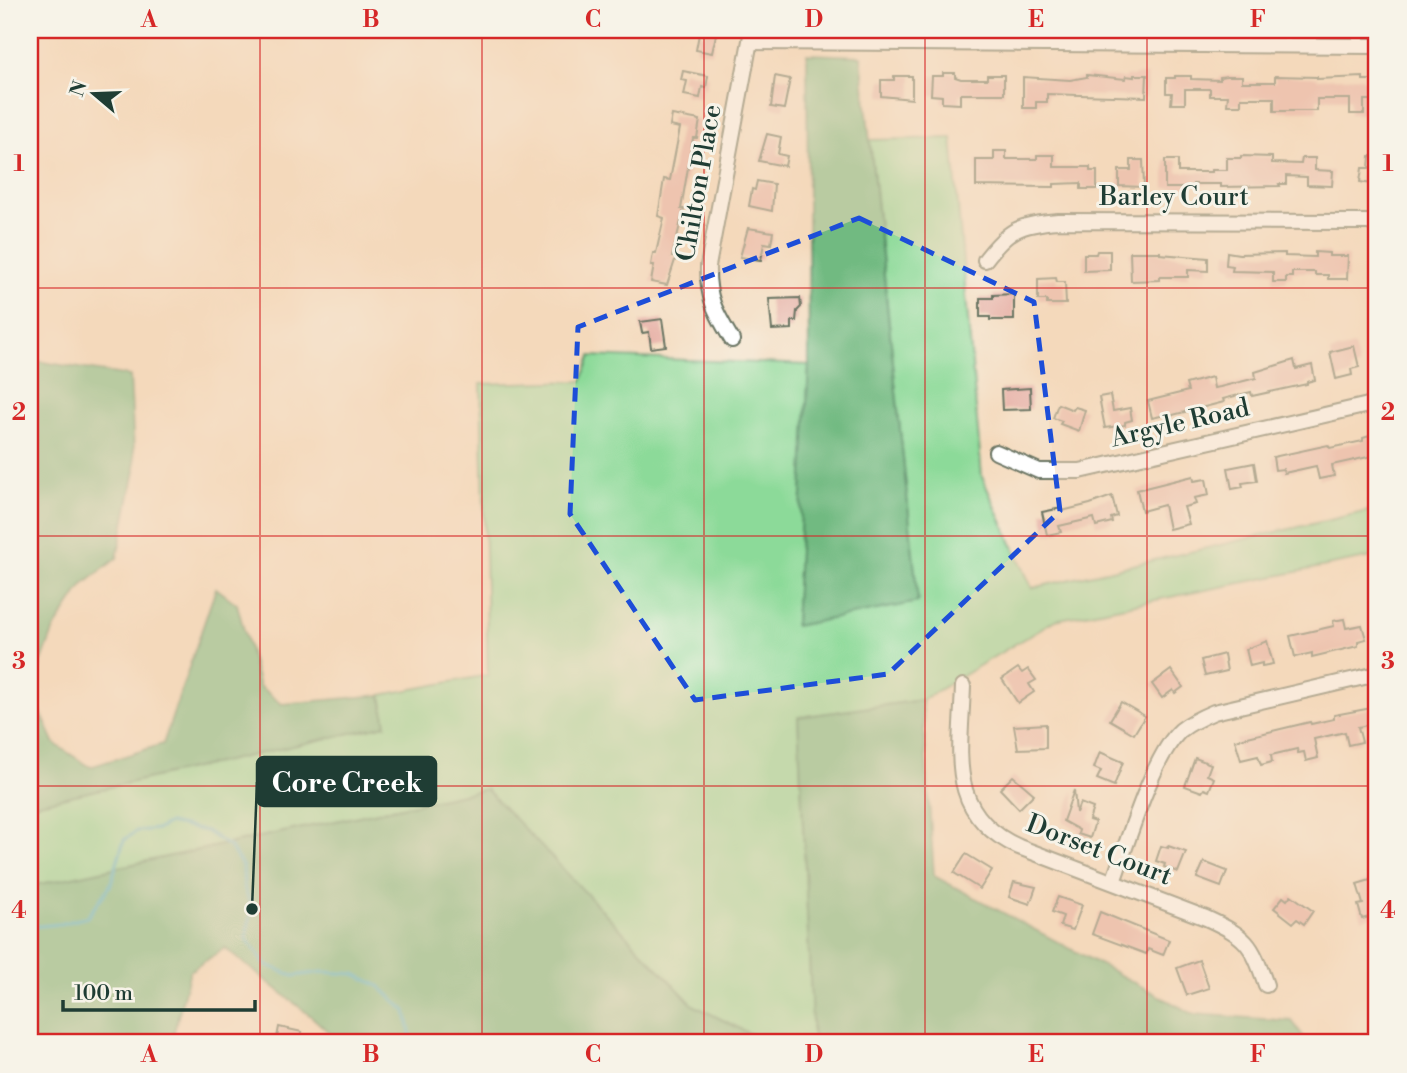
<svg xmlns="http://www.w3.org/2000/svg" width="1407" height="1073" font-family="'Libre Bodoni',serif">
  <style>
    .green { fill: #8cda99; stroke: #568c66; stroke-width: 2 }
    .forest { fill: #71ba81; stroke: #487c5a; stroke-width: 2 }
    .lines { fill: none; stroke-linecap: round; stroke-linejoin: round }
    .stream { stroke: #4bb6c7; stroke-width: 3.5 }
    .building { fill: #e6aaa0 }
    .street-casing { stroke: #6a7463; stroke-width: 18 }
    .street { stroke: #fff; stroke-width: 14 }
    .marked { fill: none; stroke: #1d4ed8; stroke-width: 5; stroke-dasharray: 14 9; stroke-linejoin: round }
    .grid { fill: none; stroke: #d62828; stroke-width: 2; stroke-opacity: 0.55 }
    .labels { text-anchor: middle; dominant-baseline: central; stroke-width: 6; stroke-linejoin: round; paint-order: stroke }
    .street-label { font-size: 26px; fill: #1f3d34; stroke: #f7f3e8 }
    .leader { fill: none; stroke: #1f3d34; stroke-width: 2.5 }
    .callout-dot { fill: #1f3d34; stroke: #f7f3e8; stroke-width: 2.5 }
    .callout { fill: #1f3d34; stroke: #1f3d34; stroke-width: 2.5 }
    .callout-label { font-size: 28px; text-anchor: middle; font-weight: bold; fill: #fff }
    .neatline { fill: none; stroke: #d62828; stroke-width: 2.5 }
    .grid-label { font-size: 23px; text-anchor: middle; font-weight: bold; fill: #d62828 }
  </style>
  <rect width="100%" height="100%" fill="#f7f3e8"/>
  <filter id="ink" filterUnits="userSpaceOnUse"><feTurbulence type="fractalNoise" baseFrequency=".0143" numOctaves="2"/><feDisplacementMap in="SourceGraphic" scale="14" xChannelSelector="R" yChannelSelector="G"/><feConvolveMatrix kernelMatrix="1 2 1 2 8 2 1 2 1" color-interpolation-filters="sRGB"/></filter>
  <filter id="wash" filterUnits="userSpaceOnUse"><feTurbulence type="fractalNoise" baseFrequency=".00686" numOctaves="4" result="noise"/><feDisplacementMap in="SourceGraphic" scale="28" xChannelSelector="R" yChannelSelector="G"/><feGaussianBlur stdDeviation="1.57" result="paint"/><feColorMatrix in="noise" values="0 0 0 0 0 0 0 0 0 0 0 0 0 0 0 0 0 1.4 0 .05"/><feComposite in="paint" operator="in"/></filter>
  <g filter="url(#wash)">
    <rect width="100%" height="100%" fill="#f4d9bb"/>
    <path class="green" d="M952,138l30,339 50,111 345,-79v47l-322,64 -133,80 -124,17 15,326h-29l-24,-4 -67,-34 -207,-216 -456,97v-81l356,-80 -5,-30 107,-20 -7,-291 101,-3 9,-25 218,9 -14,260 123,-23 -48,-462z"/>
    <g class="forest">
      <path d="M807,54l54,2 57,546 -123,24 14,-261z"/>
      <path d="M30,360l100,16 5,95 -18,87 -34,27 -29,44 -23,62 24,53 35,23 73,-23 53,-156 21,16 22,82 23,18 99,-9 5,30 -356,80z"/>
      <path d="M922,700l12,176 259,138 99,7 16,22h-495l-15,-326z"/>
      <path d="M486,789l207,216 67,34 24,4h-443l-29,-26 -87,-69 -35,23 -19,72h-141v-157z"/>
    </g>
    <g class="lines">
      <path class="stream" d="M30,927l30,-3 27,-7 23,-31 14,-46 13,-9 21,-2 11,-6 37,8 24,16 13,20 1,20 8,22 -6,29 19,26 28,12 30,-4 32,2 24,12 27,25 6,32"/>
    </g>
    <g id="blocks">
      <g class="building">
        <path d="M705,30h12l-5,23 -16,-3 3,-16 5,1z"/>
        <path d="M683,71l25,5 -2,12 -4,-1 -2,11 -16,-3 3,-14 -6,-1z"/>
        <path d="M943,73h12v4l6,2h26v-4h17v19h-44v10l-18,-1v-7l-11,-1 1,-19h11z"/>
        <path d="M1087,75l38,4 1,-3 8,1v-2h13l-1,22 -99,-3v8h-11v6h-13v-31l47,3 17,-3z"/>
        <path d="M775,76l15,3 -6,30 -13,-2z"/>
        <path d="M894,76h18v23l-31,-3v-16h13z"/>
        <path d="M1175,76h16v3l29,1v-3l7,-1h15v6h33v-6l42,1v2l46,-2v3h14v20h-13v14h-14v-15h-33v12h-43v-13h-33v7h-14l1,-9h-18v-7h-25v15h-14l1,-11h-6v-15h9z"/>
        <path d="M672,115l28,5 -3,18h-4l-12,71h3l-12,48h4l-9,28 -16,-3 3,-17h-3l2,-12h3l8,-35 -6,-2 6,-37 6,1 10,-52 -10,-2z"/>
        <path d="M767,134l14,3 -3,17 9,2 -2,10 -26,-5z"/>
        <path d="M994,151h12v8h31v-4h17v12h36v4h7v18h-16v-6l-27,1v3l-78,-1v-26h18z"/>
        <path d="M1241,156l31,1v6l29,1 1,-6h13v12l18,1 -1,15 -25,-1v-8l-21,-1v8h-7l1,2 -59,1v-3h-28v2h-7v2h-21v-28h13v12h34v-2h15v-12h14z"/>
        <path d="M1370,156h7v29l-17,-3 2,-14h7z"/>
        <path d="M1131,160h12l1,27 -25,-1v-16h12z"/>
        <path d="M757,181l17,3 -2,27 -23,-5 3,-17 3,1z"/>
        <path d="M748,228l25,4 -2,12 -7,-1 -3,17 -21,-3z"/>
        <path d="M1097,251h13v19l-26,1v-17h12z"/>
        <path d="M1130,252h30v2l48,4v13l-20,-1v7h-28v3l-29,1z"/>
        <path d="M1227,252l12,2 46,-1v3l30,1v-5l14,1v3h19l-1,23h-19v-4h-13v-3h-23v5h-6v5h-13v-10l-41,-1 1,-5 -7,-1z"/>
        <path d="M1056,278l1,4h8l1,22h-19v-4h-9v-21z"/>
        <path d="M1014,294v26h-24v-3h-10v-19h13v-3z"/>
        <path d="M800,298l1,9 -4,4 -1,10h-4v8l-20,1 -3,-31z"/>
        <path d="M662,319l4,27 -15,2 -2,-16 -7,1 -2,-11z"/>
        <path d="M1354,346l5,21 -8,2 1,6 -16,4 -6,-27z"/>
        <path d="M1294,360l2,9 16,-4 3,15 -8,2v2l-55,12 -1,-4 -28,7 1,3 -55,14v-2l-17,4 -4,-17 40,-10 -2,-7 26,-7 2,11 6,-1 36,-9 -1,-6z"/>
        <path d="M1030,388l1,21 -29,1 -1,-20z"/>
        <path d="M1110,395l3,16 17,-3 2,12 -7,2v3l-20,3 -6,-31z"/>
        <path d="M1058,404l15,6 2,-3 10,3 -6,21 -19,-7 2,-3 -9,-3z"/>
        <path d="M1373,435l4,6v14l-45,10 2,11 -15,3 -3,-13 -32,7 -1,-4 -8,1 -2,-13 55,-12 2,3 33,-7v-3z"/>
        <path d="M1254,463l3,18 -15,2 1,4 -11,2 -4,-21z"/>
        <path d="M1193,476l1,5 12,-2 3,16 -15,3 2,6 -12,3 5,17 -20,5 -5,-24 -22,6 -5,-21z"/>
        <path d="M1112,496l5,20 -6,2 1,4 -16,4 -2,-8 -35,8 2,6 -14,3 -5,-23 20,-4v3l28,-7z"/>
        <path d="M1344,619l2,9 16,-3 4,14 -8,2v5l-46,11v-4l-17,4 -5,-21 44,-10 -1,-5z"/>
        <path d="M1267,641l6,23 -11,2v-3l-12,3 -4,-17z"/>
        <path d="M1224,654l3,17 -22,5 -4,-16z"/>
        <path d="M1018,668l4,5 6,-4 8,11 -7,4 5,8 -16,11 -16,-24z"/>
        <path d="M1171,670l12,17 -8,6 -2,-3 -11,8 -10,-14z"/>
        <path d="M1121,702l24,14 -11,18 -24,-14z"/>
        <path d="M1377,707v16l-19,4 4,15 -14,3 -3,-13 -31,7 4,19 -12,3 -2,-9 -6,1 -1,-4 -26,6 1,7 -11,3 -3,-9 -17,4 -6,-20 75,-18 1,2 23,-5v-4z"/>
        <path d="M1046,724v24l-28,1 -4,-23z"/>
        <path d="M1100,752l23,10 -9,24 -17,-7 4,-8 -7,-3z"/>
        <path d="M1195,758l16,6 -4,11 7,3 -5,13 -5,-2 -2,3 -17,-6z"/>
        <path d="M1013,776l21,18 -15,15 -19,-20z"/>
        <path d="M1074,790l2,23 4,-10 13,5 -4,12 6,2 -5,16 -12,-4 1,-4 -16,-9z"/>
        <path d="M1161,846l7,2v-2l18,6 -8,20 -14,-5 1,-3 -9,-3z"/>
        <path d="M966,854l26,16 -12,19 -26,-16z"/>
        <path d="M1204,862l23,9 -6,16 -24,-9z"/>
        <path d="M1377,878v37l-15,4 -4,-14 5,-1 -6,-20z"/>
        <path d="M1014,882l22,5 -6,17 -21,-7z"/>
        <path d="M1291,895l22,16 -9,13 -7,-5 -4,4 -19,-15 9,-11 4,3z"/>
        <path d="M1058,897l24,8 -9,25 -13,-4 3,-10 -11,-4z"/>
        <path d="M1100,912l69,28 -6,15 -15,-6 -2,5 -54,-20z"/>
        <path d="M1199,960l10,28 -22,7 -10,-27z"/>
        <path d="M279,1027l23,5 -3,10 -7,-2 -1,3h-15z"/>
      </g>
    </g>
  </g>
  <g filter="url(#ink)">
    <use href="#blocks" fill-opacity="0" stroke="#6a7463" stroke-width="2"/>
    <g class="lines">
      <g class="street-casing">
        <g id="street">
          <path d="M750,42l627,4"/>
          <path d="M985,260c23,-30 34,-36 73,-39l309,1 10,2"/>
          <path d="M732,340c-16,-27 -25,-41 -24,-74l44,-236"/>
          <path d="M996,452l43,19h41l297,-68"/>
          <path d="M963,686c-2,66 -18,128 56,161l187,71c41,19 45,24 60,67"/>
          <path d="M1113,882c14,-38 40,-127 68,-152 10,-8 21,-13 33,-18l163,-38"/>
        </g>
      </g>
      <use href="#street" class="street"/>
    </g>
  </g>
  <path d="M0 0H1407V1073H0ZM859,218l175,84 26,209 -172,163 -193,26 -125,-186 8,-187z" fill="#f4d9bb" fill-opacity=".55" fill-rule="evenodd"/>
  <path class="marked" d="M859,218l175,84 26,209 -172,163 -193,26 -125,-186 8,-187z"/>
  <path class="grid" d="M260,30v1013M482,30v1013M704,30v1013M925,30v1013M1147,30v1013M30,288h1347M30,536h1347M30,786h1347"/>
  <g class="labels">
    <g class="street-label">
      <text transform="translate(699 183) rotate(-80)">Chilton Place</text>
      <text x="1174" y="197">Barley Court</text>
      <text transform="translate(1180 423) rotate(-13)">Argyle Road</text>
      <text transform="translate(1099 850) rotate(21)">Dorset Court</text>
    </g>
  </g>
  <path class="leader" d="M252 909L257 782"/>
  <circle class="callout-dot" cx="252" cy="909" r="7"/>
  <rect class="callout" x="257" y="757" width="179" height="49" rx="7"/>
  <g class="callout-label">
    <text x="347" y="792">Core Creek</text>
  </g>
  <rect width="1407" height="1073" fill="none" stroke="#f7f3e8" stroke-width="77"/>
  <g transform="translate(94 94) rotate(289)" stroke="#f7f3e8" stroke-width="5" paint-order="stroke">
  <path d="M0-5L12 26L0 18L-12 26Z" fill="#1f3d34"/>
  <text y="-10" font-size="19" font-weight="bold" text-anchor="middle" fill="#1f3d34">N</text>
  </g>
  <path d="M63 1000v10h192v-10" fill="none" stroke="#1f3d34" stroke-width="3.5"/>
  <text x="74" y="1000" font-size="21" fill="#1f3d34" stroke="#f7f3e8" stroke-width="5" paint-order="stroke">100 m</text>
  <rect x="38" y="38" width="1330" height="996" class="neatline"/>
  <g class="grid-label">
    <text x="149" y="27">A</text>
    <text x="371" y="27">B</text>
    <text x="593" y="27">C</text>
    <text x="814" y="27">D</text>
    <text x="1036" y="27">E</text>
    <text x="1258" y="27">F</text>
    <text x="19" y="171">1</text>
    <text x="1388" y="171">1</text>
    <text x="19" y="420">2</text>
    <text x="1388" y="420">2</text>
    <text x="19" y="669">3</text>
    <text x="1388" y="669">3</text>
    <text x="19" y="918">4</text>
    <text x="1388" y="918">4</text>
    <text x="149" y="1062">A</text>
    <text x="371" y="1062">B</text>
    <text x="593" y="1062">C</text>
    <text x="814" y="1062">D</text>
    <text x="1036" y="1062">E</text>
    <text x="1258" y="1062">F</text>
  </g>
</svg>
